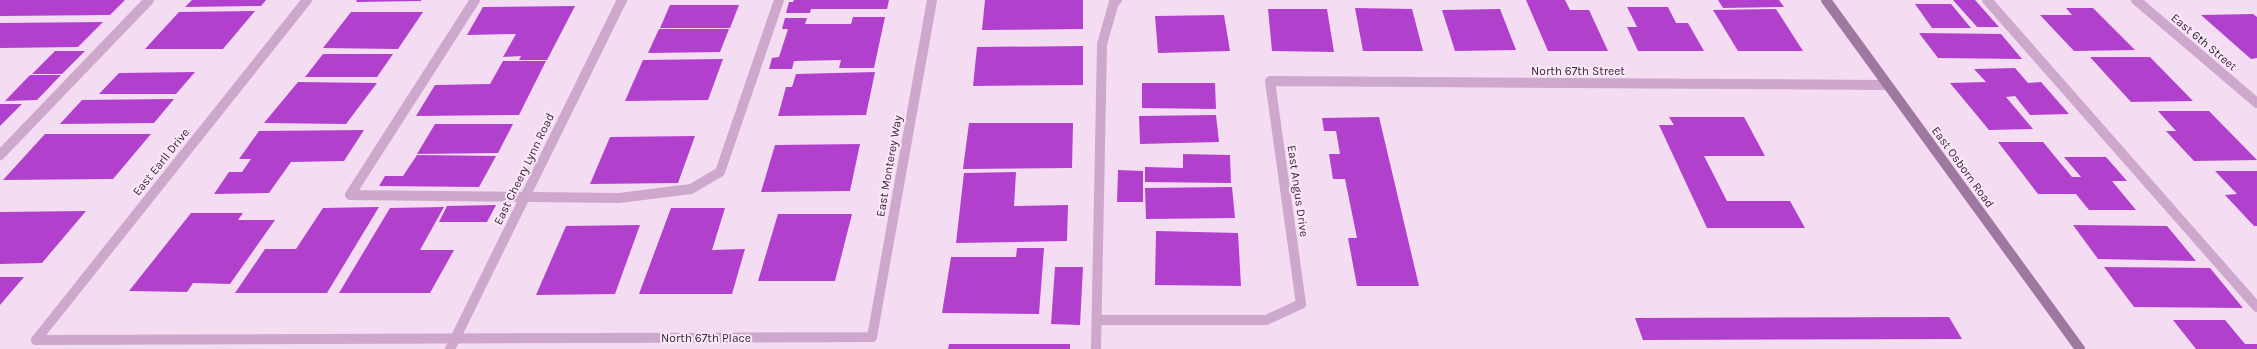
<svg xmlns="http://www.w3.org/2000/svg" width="2257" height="349" font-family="Karla,sans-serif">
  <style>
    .building { fill: #b141cd }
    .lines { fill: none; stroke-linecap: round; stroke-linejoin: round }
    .service { stroke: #cda7cc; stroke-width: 10 }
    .minor { stroke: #cda7cc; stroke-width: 10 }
    .secondary { stroke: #9e78a1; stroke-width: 10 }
    .labels { text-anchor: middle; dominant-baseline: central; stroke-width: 4; stroke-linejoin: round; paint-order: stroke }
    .street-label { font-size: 12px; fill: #372839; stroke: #fbe9f9 }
  </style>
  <rect width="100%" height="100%" fill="#f4dcf2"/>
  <g class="building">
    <path d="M0,0h125l-15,15 -110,1z"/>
    <path d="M192,0h74l-5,6 -76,1z"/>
    <path d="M357,0h64v1l-65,1z"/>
    <path d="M794,0h95l-2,9h-76l-1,4h-24l3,-11h4z"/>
    <path d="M985,0h98v29l-101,1z"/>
    <path d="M1526,0h39l5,10h19l19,41h-60z"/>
    <path d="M1718,0h61l5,7 -61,1z"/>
    <path d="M1953,0h22l24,27h-22z"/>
    <path d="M1915,4h36l20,24h-39z"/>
    <path d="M670,5h69l-9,23h-70z"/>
    <path d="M575,6l-28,54h-28l2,-4 -18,1 13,-23 -49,1 16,-28z"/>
    <path d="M1627,7h41l8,16h12l16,28h-66l-11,-24h10z"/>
    <path d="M1355,8l57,1 11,42h-60z"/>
    <path d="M2066,8h27l42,42 -61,1 -34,-36h32z"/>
    <path d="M1268,9h59l7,43 -62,-1z"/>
    <path d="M1500,9l16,41 -61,1 -13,-41z"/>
    <path d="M1776,9l27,42h-65l-25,-41z"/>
    <path d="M255,11l-32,38h-78l34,-37z"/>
    <path d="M351,12h72l-25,37 -75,-1z"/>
    <path d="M2253,14l4,3v41l-6,1 -50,-44z"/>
    <path d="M1224,15l6,36 -72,2 -3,-37z"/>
    <path d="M853,17h32l-11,51h-35l2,-8 -47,1 -2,8h-23l3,-11 7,-1 9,-28h-6l3,-11h22l-2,6h46z"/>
    <path d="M103,22l-25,25 -78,1v-25z"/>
    <path d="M659,29h70l-9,23 -72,1z"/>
    <path d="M1919,33l82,1 21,25 -84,-1z"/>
    <path d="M1083,46v39l-110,1 4,-39z"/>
    <path d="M55,51h30l-23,23h-30z"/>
    <path d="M323,54h70l-16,23h-72z"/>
    <path d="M2090,57h60l43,44 -62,1z"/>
    <path d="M723,59l-15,41 -83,1 18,-41z"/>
    <path d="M503,61h43l-27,54 -103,1 19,-31 55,-1z"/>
    <path d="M2015,68l13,15 13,-1 28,32 -39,1 -15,-19 -9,1 27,32 -44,1 -39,-47 36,-1 -12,-13z"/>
    <path d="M195,72l-19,22h-77l20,-21z"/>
    <path d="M875,72l-9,43 -88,1 8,-29h6l4,-13z"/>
    <path d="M30,75h31l-24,25 -32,1z"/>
    <path d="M298,82l79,1 -31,41 -82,-1z"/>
    <path d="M1142,83h73l1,26 -74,-1z"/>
    <path d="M174,99l-20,24 -94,1 22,-24z"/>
    <path d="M0,104h22l-22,22z"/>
    <path d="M2158,111h51l48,49 -63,1 -28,-30h10z"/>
    <path d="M1216,115l3,27 -79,2 -1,-28z"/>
    <path d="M1379,117l40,169h-62l-9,-48h9l-12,-59h-12l-4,-25h11l-4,-23h-12l-2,-13z"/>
    <path d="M1669,117h75l21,39h-61l23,45h63l15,27h-98l-48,-103h15z"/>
    <path d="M969,123h104l-1,45 -109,1z"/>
    <path d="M435,124h78l-15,29 -81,1z"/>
    <path d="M364,130l-20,31 -53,1 -22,31 -55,1 15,-22h13l9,-13h-12l20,-28z"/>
    <path d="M45,134h106l-38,45 -110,1z"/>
    <path d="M695,136l-17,47 -88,1 20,-47z"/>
    <path d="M1998,142h45l29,35h9l-17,-20h42l21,24h-15l24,29h-47l-13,-16h-38z"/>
    <path d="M860,144l-10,47 -89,1 14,-47z"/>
    <path d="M1183,154l47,1 1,28 -86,-1v-15l38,1z"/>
    <path d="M417,155l79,1 -17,31 -100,-1 6,-10h18z"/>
    <path d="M1118,170l25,1v31h-26z"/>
    <path d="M2215,171h42v55h-3l-29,-31 12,-1z"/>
    <path d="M1016,172l-2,34 54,-1 -1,36 -111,2 8,-70z"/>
    <path d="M1232,187l3,31 -89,1 -1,-31z"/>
    <path d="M496,205l-9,17h-48l8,-16z"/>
    <path d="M379,207l-52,86h-92l30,-44h31l27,-41z"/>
    <path d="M444,207l-24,43h34l-24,43h-91l51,-85z"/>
    <path d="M671,208h54l-13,42 33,-1 -13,45h-93z"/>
    <path d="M86,211l-44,52 -42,1v-52z"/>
    <path d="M191,213h52l-5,7h37l-45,64 -37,-1 -6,9 -58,-1z"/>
    <path d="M778,214h74l-17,67h-77z"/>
    <path d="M640,225l-25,69 -79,1 30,-69z"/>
    <path d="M2073,225l94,1 29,35 -98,-2z"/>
    <path d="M1156,231l82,2 3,53 -86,-1z"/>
    <path d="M1017,248h27l-5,66 -97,-1 9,-56h65z"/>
    <path d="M1055,267h28l-3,58 -29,-1z"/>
    <path d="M2104,267l106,1 33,40 -109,-1z"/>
    <path d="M0,277h24l-24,28z"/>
    <path d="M1949,317l13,22 -319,1 -8,-22z"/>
    <path d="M2173,320h52l20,24h12v5h-61z"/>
    <path d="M949,344h121v5h-122z"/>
  </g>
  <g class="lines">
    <g class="service">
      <path d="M475,0l-125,195 269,3 72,-9 29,-17 59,-172"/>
      <path d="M1987,0l270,307"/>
      <path d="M0,155l149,-155"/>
      <path d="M1097,320h169l35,-16"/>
      <path d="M1096,349l6,-305 12,-42 3,-2"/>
    </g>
    <g class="minor">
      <path d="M2136,0l121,103"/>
      <path d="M1301,304l-31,-223 616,4"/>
      <path d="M36,340l836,-3 60,-337"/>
      <path d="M36,340l271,-340"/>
      <path d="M450,349l172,-349"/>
    </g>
    <path class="secondary" d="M1826,0l254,349"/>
  </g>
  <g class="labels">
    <g class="street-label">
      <text transform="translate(2204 42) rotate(40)">East 6th Street</text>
      <text x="1578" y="71">North 67th Street</text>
      <text transform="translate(161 162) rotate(-51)">East Earll Drive</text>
      <text transform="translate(889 166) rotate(-80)">East Monterey Way</text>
      <text transform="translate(1963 167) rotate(54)">East Osborn Road</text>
      <text transform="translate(524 169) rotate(-64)">East Cheery Lynn Road</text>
      <text transform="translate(1298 191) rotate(82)">East Angus Drive</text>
      <text x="706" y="338">North 67th Place</text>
    </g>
  </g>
</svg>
